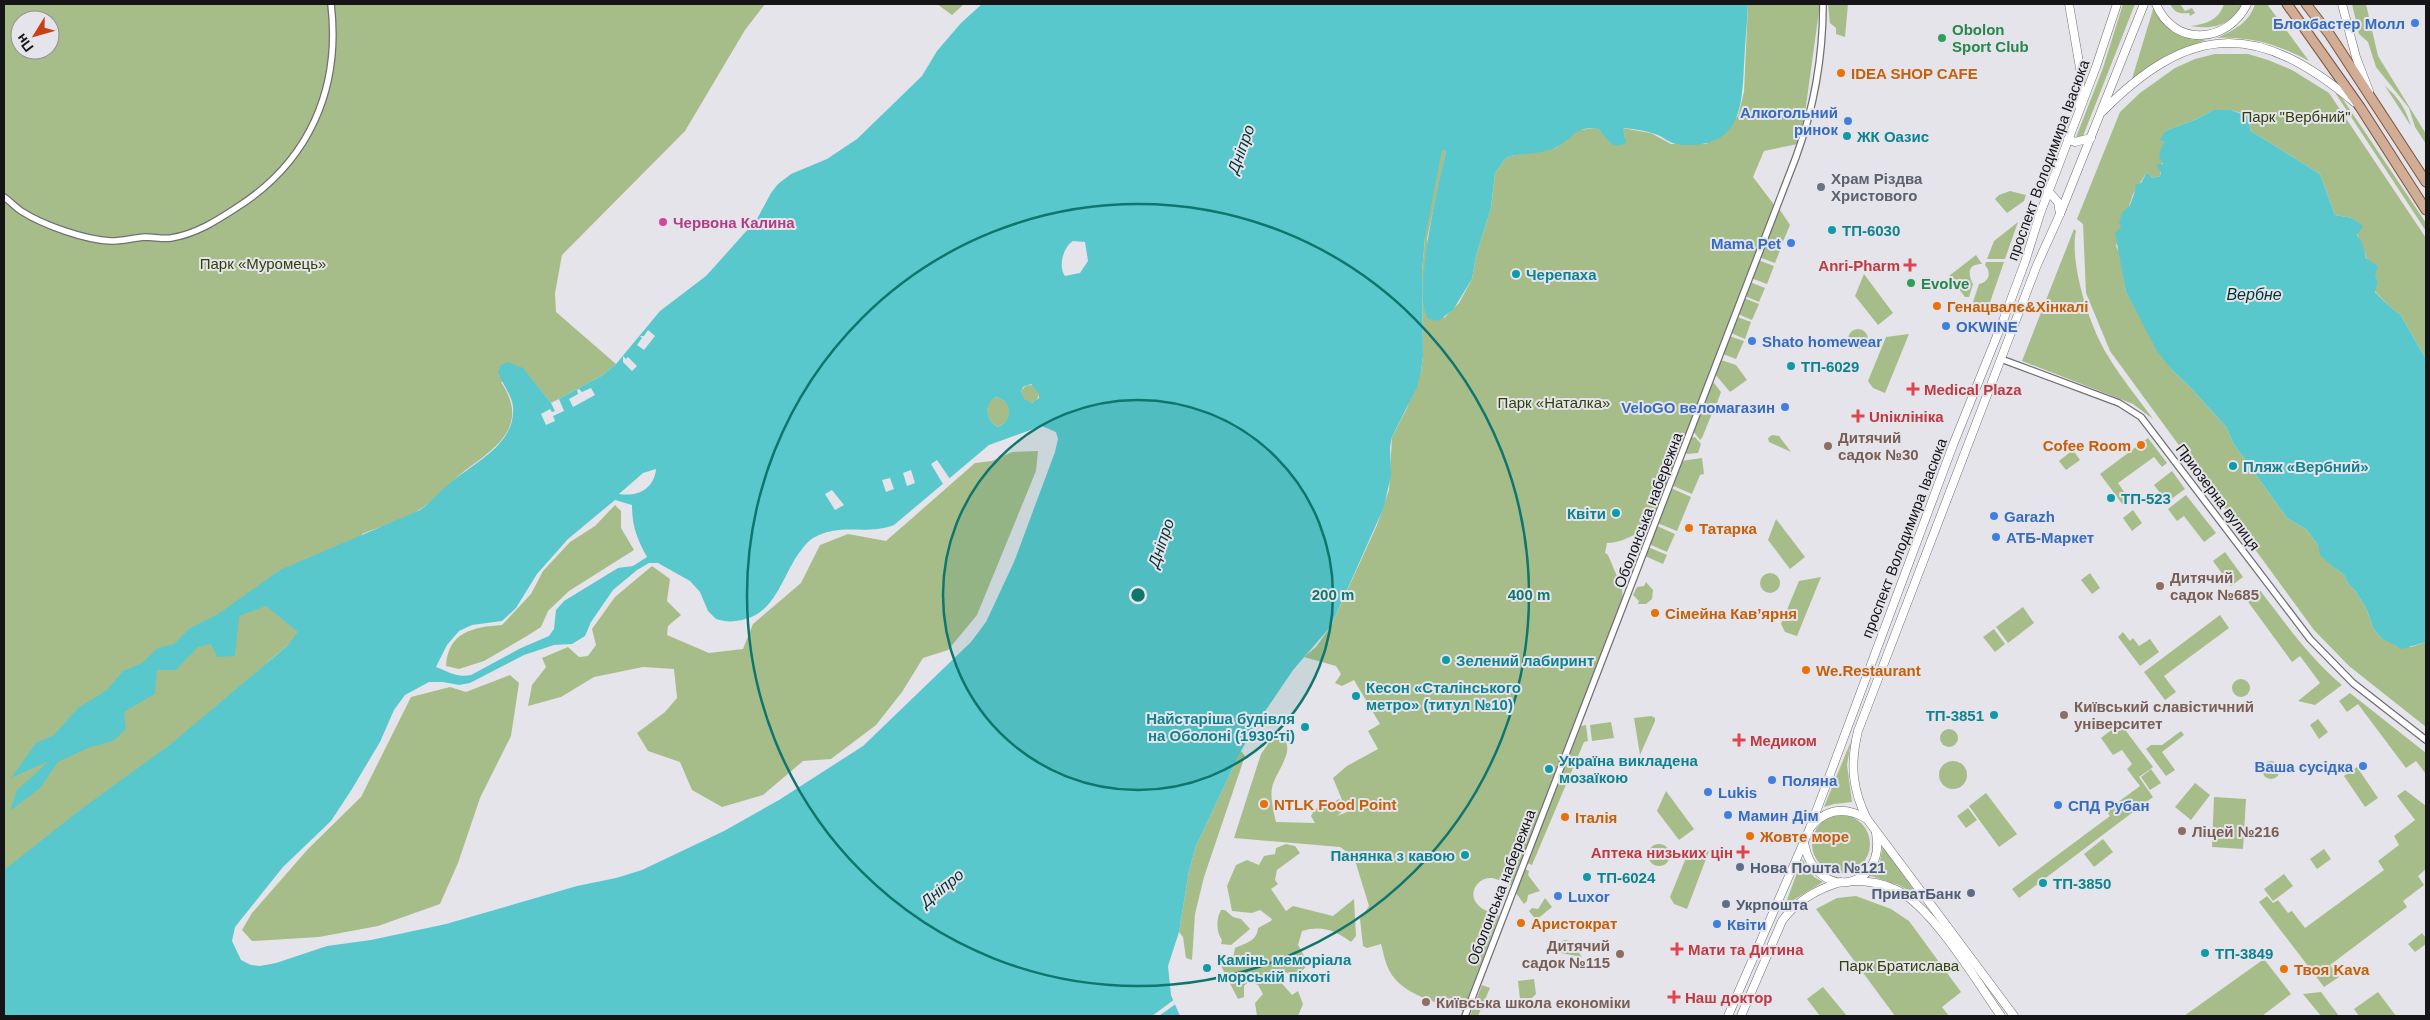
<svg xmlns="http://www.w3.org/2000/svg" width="2430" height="1020" font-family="Helvetica,sans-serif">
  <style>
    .green { fill: #a7bd89; fill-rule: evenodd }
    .water { fill: #59c8cd; fill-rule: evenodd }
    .pier { fill: #e4e4ea }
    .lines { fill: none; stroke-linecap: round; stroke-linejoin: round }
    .street-casing { stroke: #6f6f75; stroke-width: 8 }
    .secondary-casing { stroke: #6f6f75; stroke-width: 9 }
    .primary-casing { stroke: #7b553c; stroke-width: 11 }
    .street { stroke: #fff; stroke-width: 5.5 }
    .secondary { stroke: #fff; stroke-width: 8 }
    .primary { stroke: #d1ad96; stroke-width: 9 }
    .ring { fill: none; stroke: #0f766e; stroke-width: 2.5 }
    .shop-dot { fill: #3f7fe0; stroke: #e4e4ea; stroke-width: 2 }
    .leisure-dot { fill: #2e9e5b; stroke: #e4e4ea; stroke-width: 2 }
    .food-dot { fill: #e8710a; stroke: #e4e4ea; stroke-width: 2 }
    .culture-dot { fill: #0f9aa8; stroke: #e4e4ea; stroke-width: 2 }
    .worship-dot { fill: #6b7280; stroke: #e4e4ea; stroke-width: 2 }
    .hotel-dot { fill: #d1479c; stroke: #e4e4ea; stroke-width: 2 }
    .health-dot { fill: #e0444e; stroke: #e4e4ea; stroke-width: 2 }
    .education-dot { fill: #8d6e63; stroke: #e4e4ea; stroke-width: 2 }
    .service-dot { fill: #5c6f8a; stroke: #e4e4ea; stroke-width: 2 }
    .labels { text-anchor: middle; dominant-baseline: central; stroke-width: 4; stroke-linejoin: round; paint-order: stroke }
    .shop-label { font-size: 15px; font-weight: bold; fill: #366cbe; stroke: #e4e4ea; text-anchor: start }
    .leisure-label { font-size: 15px; font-weight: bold; fill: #27864d; stroke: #e4e4ea; text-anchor: start }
    .food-label { font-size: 15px; font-weight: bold; fill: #c56008; stroke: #e4e4ea; text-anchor: start }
    .park-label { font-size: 15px; fill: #30410d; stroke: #e4e4ea }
    .culture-label { font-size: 15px; font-weight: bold; fill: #0d838f; stroke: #e4e4ea; text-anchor: start }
    .street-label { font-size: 15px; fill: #151517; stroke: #e4e4ea }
    .worship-label { font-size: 15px; font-weight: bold; fill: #5b616d; stroke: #e4e4ea; text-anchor: start }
    .hotel-label { font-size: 15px; font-weight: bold; fill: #b23c85; stroke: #e4e4ea; text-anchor: start }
    .health-label { font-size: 15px; font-weight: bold; fill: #be3a42; stroke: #e4e4ea; text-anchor: start }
    .education-label { font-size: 15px; font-weight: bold; fill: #785e54; stroke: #e4e4ea; text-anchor: start }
    .service-label { font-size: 15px; font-weight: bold; fill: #4e5e75; stroke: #e4e4ea; text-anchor: start }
    .water-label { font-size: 16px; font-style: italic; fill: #003538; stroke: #e4e4ea }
    .centre { fill: #0f766e; stroke: #e4e4ea; stroke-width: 2.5 }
    .ring-label { font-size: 15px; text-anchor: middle; font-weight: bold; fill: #0f766e; stroke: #e4e4ea; stroke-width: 4; stroke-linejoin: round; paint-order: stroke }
  </style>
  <rect width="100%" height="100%" fill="#e4e4ea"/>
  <g class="green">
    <path d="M4,4h761l-20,26 -60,101 -123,124 -7,38 1,19 60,52 -13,11 -52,28 -20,-24 -30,3c30,45 -6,66 -39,91 -14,11 -25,25 -40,35 -17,12 -41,18 -60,26l-15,49 -60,63 -18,15 -265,313zM20,20h30v30h-30z"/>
    <path d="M937,4h27l-12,11z"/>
    <path d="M1748,4h72l-15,109 -7,31 -34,7 -11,26 22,29 -120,314c-13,11 -31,23 -48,23l-2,10 3,2 14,33 1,14 -71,188 -41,95c-6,-2 -13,-6 -19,-7 -15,-1 -25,16 -14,27 5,6 15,8 21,11l-36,95c-25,-9 -61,-15 -74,-41 -4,-8 -6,-18 -8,-26l-14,4 -4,-2 -3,-27 9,-13 -15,-49 -14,-10 -106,-9 27,-84 14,-20c28,10 0,37 -3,54 -2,9 2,26 4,34l39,1 -4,-7 4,-7 13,-3 11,-7 6,10 -8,7 10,-4 -14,-34 14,-12 31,-17 -10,-18 12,-7 -26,-44 -12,6 -7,-3 6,-9 -5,-8 -32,-9 12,-10 15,-21 46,-101 12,-35 3,-53 15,-29 14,-37 2,-15 -1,-85 3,-33 -5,-35 22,-54 4,2 -19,88 17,79 15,-15 13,-24 4,-23 15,-48 4,-35 10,-14 5,-3 46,-8 17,-15 7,-3 15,-2 30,9 -3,-9 29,5 20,11h35l32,-28 6,-24z"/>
    <path d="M1828,4h20l-3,33 -9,-3v-6l-6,-5z"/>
    <path d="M2123,4h12l-52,132 -8,4 28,-72z"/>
    <path d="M2170,4h10l5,7 7,-3 3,5 -5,3 -1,-3c-10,1 -14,0 -19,-9z"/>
    <path d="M2224,4h19c-11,21 -30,26 -52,22 15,-2 28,-6 33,-22z"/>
    <path d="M2255,4h12l42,57c-30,-16 -57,-25 -92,-23 17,-8 32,-15 38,-34z"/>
    <path d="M2352,4h14l12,52 48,78v10l-11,-17 -6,-19 -33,-41 -8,-25 -9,-8z"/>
    <path d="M2154,6c18,23 22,31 52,34l-39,15 -35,24z"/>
    <path d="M2215,54h33l20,6 24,10 37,23 97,145v121l-26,-45c-5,-2 -20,-17 -25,-23l3,-8c-10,-21 -19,-42 -26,-65l-17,-3 -15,-41 -69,-43 -4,-16 -16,-5h-18l-16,9 -32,12 -4,9 4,2 -5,34 -8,2 -5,-6 -14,22 -17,52 4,8 6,38 21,38 24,39 19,18 37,41 6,15 54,75 19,11 29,39 10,8 2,6 9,10 11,18 6,18 8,10 9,3 6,5 15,1 15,-5v85l-77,-61 -35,-36 -204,-279 -24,-58 -3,-69 -6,-5 43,-107 20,-19 35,-25 20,-9z"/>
    <path d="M2385,86c14,12 20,22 26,40z"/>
    <path d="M2338,92l88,131v8l-90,-137z"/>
    <path d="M2010,191l16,4 -2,6 -17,12 -12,-14 4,-4z"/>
    <path d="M1778,207l12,18 -8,19 -16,-6z"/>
    <path d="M2018,222l-13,37h-18l7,-18z"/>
    <path d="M2074,229l2,2c-7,32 14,97 32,125 13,22 30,42 45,63l-20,-15 -111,-43z"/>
    <path d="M1765,241l16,7 -6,15 -16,-6z"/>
    <path d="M1976,255l6,9c-15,0 -14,10 -9,20l-4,13h-4l-16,-21z"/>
    <path d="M1758,260l16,6 -7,18 -16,-6z"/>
    <path d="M1986,262h18l-16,46 -15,-6 6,-18c10,-2 13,-11 6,-19z"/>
    <path d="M1864,274l29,39 -15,12 -23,-29z"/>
    <path d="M1750,282l15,6 -6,14 -14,-6z"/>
    <path d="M1744,298l15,6 -7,16 -14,-6z"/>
    <path d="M1737,317l14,5 -6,17 -14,-6z"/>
    <circle cx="1858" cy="339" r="10"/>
    <path d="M1909,334l-24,59 -12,-5 -5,-7 18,-44z"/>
    <path d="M1729,336l15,5 -8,18 -13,-5z"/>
    <path d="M1721,360l15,5 11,15 -17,12 -15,-18z"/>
    <path d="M1714,383l7,9 -4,11 -14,2 8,-21z"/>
    <circle cx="1030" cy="394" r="9"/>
    <path d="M996,397c18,4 17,23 2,30 -12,-6 -16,-23 -2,-30z"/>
    <path d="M1715,406l-13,32 -2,2 -7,-9 9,-22z"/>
    <path d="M1772,435l7,1 12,16 -22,-10 -1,-4z"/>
    <path d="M1695,437l6,7 -3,9 -11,1 -2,-3 6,-13z"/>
    <path d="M2148,438l19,25 -5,4 -8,-10 -36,26 11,16 -6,6 -23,-31z"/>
    <path d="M2073,450l7,10 -14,10 -7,-9z"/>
    <path d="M1038,451l-2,20 -59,144 -29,35 -25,8 -21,34 -26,33 -45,34 -28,2 -40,34 -41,12 -30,-17 -12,-28 -32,-11 -11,-18 28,-21 12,-14 -3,-29 -31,-2 -49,10 -33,20 -33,9 4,-21 14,-18 -4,-9 26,-11 11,10 9,-1 8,-11 -4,-16 23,-32 37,-31 18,13 -3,22 14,14 -13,11 -1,9 42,18 34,-4 10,-25 48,-41 19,-38 28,-11 38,7 89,-78 17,-2 20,-9z"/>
    <path d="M1702,458l2,16 -4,1 -8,19 -21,-9 10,-24z"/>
    <path d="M2172,471l13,18 -18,13 -13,-17z"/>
    <path d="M1671,488l20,9 -14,34 -20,-8z"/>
    <path d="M2186,495l30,38 -12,9 -20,-26 -7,5 -9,-12z"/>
    <path d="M615,505l6,6v17l13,22 -65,41 -21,20 -7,16 -14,9 -43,25 -25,8 -13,-3c2,-34 27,-39 56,-41l29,-31 12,-23 27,-29 25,-16z"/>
    <path d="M2133,510l9,13 -10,8 -9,-13z"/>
    <path d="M1776,519l29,38 -15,12 -22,-29z"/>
    <path d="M1657,526l18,8 -8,18 -18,-8z"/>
    <path d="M1648,547l19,8 -4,9 -18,-8z"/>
    <path d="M2225,552l18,25 -12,9 -18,-25z"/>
    <path d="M2090,573l10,15 -8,6 -11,-14z"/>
    <circle cx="1770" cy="583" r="10"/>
    <path d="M1821,577l-24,59 -12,-4 -4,-8 18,-43z"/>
    <path d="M1646,582l7,8 -1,9 -6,5h-8l1,-3 -6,-6 4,-8 7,-1z"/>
    <path d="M2259,589c26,34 50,68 83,96l-27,20 -17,-4 22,-18 -20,-27 -8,6 -46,-63z"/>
    <path d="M2023,607l11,16 -26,20 -12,-16z"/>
    <path d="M2220,615l9,13 -65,48 12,16 -11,8 -21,-28z"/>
    <path d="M1994,629l11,15 -10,8 -12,-15z"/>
    <path d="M2123,632l7,9 3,-3 6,8 11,-7 9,13 -19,14 -22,-29z"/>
    <path d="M510,675l9,8 -8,53 -31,62 -22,65 -18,41 -62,22 -59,11 -67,4 -10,-11 10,-17 56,-64 53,-52 50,-100 39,-10 16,5z"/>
    <circle cx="2241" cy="688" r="9"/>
    <path d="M2350,693l76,60v21l-10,-13 -10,7 -48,-64 -11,8 -8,-11z"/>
    <path d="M1651,716l4,2v3l-15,34 -6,-37z"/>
    <path d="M2318,719l10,13 -9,7 -9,-14z"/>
    <path d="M1611,722l3,16 -22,3 -2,-16z"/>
    <path d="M2120,723l33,44 -14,10 14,20 -134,101 -7,-9 98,-73 -4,-5 34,-25 -13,-17 5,-5 -10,-14 -9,5 -12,-17z"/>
    <path d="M1586,725l2,16 -4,1 -52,123 -5,-2 54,-137z"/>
    <circle cx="1949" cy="738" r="9"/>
    <path d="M2181,731l3,4 -22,17 13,18 -9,6 -20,-27 5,-4h11z"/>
    <path d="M1851,741l-4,24 5,37 -18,2 -10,3z"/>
    <path d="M1241,751l4,5 -41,121 -9,37 -3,46 -6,-2 -3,-21 -4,-5 10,-61 7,-25z"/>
    <circle cx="2271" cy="770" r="9"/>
    <circle cx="1953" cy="775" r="14"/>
    <path d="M2357,767l21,31 -13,9 -21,-31z"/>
    <path d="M2151,769l10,14 -11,7 -9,-13z"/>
    <path d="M2195,783l15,12 -19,25 -16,-13z"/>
    <path d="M2405,790l21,16v63l-8,7 6,9 -21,16 4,6 -77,58 9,12 -15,10 -65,-85 8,-6 6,7 5,-3 10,13 4,-2 13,17 79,-58 -6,-9 21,-16 -5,-9 21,-16 -18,-24z"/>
    <path d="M1666,791l28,38 -15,11 -22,-29z"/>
    <path d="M1986,793l31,41 -18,13 -30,-41z"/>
    <path d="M2214,797l32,2 -3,50 -31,-2z"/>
    <path d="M1968,808l9,12 -11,8 -9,-12z"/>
    <circle cx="1841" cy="844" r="29"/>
    <path d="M2103,839l10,13 -19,15 -10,-13z"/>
    <circle cx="1659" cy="855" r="11"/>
    <path d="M1286,844l9,2 5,7 -23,17 -2,10 3,4 -7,5 15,22 7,-5 40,10 21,-17 2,37 -5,6c-16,-12 -30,-17 -49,-11l-4,14 10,18c-4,7 -9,12 -17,13l-5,-4 -7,8 13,15 6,-4 5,13 -5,12h-41l-2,-13 8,-9 -5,-9 -9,-4 -5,5v11l-6,2 -17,-33 12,-8 2,-10c11,-5 22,-7 23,-20l13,-7 1,-2 -12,-9 -8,3 -20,-2 -5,-25 9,-21 11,-5 12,5 5,-9 11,-2 1,-6z"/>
    <path d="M1883,846l36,51 -20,-12 -31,-10 12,-14z"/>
    <path d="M2324,849l7,10 -14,10 -7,-10z"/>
    <path d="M1709,851l-22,58 -13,-5 -4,-7 18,-44z"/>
    <path d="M1802,859l12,18 9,5 -28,17 -12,12z"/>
    <path d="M1525,869l4,2 -1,4 12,16 -12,4 -1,6 -3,3 -8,-11z"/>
    <path d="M2284,874l9,12 -20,15 -9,-12z"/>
    <path d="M1856,896l35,13 18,12 52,71 -19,15 7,9h-54l-79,-107 21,-11z"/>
    <path d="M1545,898l7,9 -16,13 -7,-9 3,-3 6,1z"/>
    <path d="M1221,910h4l8,7 8,2 9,10 -19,16 -10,-1 1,-4c-6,-8 -6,-22 -1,-30z"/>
    <path d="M2422,933l4,5v6l-11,8 -7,-8z"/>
    <path d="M1564,940l6,1 12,16 -21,-4 -5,-7z"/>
    <path d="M2264,959l27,35 -29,22h-78z"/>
    <path d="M1534,979l2,15 -4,4 -12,1 -2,-18z"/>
    <path d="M1482,985l8,3 -12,28h-8z"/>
    <path d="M1823,987l24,29h-27l-13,-17z"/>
    <path d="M2321,992l18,24h-18l-18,-22z"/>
    <path d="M2378,992l18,24h-37l-5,-7z"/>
  </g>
  <g class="water">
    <path d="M982,4h766c-1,20 -3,40 -4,61 -2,44 -4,82 -60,80 -10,0 -16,-4 -24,-9 -11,-5 -25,-7 -37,-8l3,15c-15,8 -19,-5 -27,-14 -24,-4 -26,10 -42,18 -9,6 -35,7 -47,9l-5,3 -10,14 -4,35 -15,48 -4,23 -19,31 -15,11 -9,-2c-19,-18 11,-141 17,-168l-4,-1 -17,88 -3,33 1,85 -2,15 -4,16 -25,50 -2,10 1,28 -7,32 -53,119 -38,44 -38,56 -14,25 -45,95 -7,25 -10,61 -11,34 3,29 9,21h-1176v-146l76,-60 91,-66 116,-98 11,-14 -32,-26 -27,10 -4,40 -18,1 -6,-13 -13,3 -22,23h-19l-2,24 -31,18 2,17 -13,12 -25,7 -30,14 -18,26 -30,23 7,-21 32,-29 -38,17 25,-35 18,-8 24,-27 29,-18 16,-19 19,-8 16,-15 16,-4 16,-16 28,-14 62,-44 140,-60c11,-8 19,-18 29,-26 24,-21 67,-39 64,-77 -1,-12 -11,-23 -15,-35l3,-7 7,-3 15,6 28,35 52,-28 13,-11 44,-53 46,-35 10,-11 41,-46 14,-26 7,-9 13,-10 36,-15 30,-20 65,-63 15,-25 24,-28zM1073,241l12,1 3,19 -8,12 -15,3c-7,-9 -2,-29 8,-35zM1031,384l8,10v4l-7,5 -8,-4 -3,-7 2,-5zM996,397c17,4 17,23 2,30 -12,-6 -15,-23 -2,-30zM1042,426l14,6 2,7 -3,13 -41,110 -28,60 -15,20 -108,104 -84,54 -55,31 -82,39 -26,8 -39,8 -131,38 -75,16 -44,6 -51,17 -16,3 -9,-1 -10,-5 -9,-19 3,-14 48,-60 48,-46 21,-32 28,-47 14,-32 11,-15 24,-13h14l16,3 11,-2 54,-28 30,-10 18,-1 13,-8 6,-14 22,-32 24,-20 12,-7h9l32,18 10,11 8,19 8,8c9,3 17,3 26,1 35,-7 40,-46 60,-71 3,-4 6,-8 11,-11 29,-16 51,-2 81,-13l95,-80zM656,469c-2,20 -18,28 -37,25l24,-21zM615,500l17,5c0,21 5,34 15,52l-14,9 -15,2 -54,33 -8,9 -2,19 -5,7 -28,12 -50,27c-14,3 -22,-3 -35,-8l11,-22 12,-14 13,-6 30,-4 14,-13 21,-34 31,-35z"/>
    <path d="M2213,110h18l16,6 4,15 69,43 15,41 17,3 11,8 -6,9 5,7 4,16 12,8 -3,9 3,8 -3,9c5,5 20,20 25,22l26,45v283l-24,7 -21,-11 -8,-10 -6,-18 -11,-18 -9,-10 -2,-6 -20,-16 -5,-5 -2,-10 -12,-16 -19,-11 -54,-75 -6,-15 -37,-41 -19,-18 -14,-18 -31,-59 -11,-59 5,-4 1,-3 -2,-3 3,-10 8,-8 6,-17 -1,-3 6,-2 6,-11 5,6 8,-2 1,-4 -5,-7 7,-1 -4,-6 2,-10 4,-6 -5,-2 5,-9 32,-12z"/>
  </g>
  <g class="pier">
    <path d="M648,330l7,6 -11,14 -7,-5 5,-7 -2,-2h4z"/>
    <path d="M623,356l3,3 2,-2 9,9 -5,5 -9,-9z"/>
    <path d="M591,388l4,7 -22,12 -4,-8 9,-5 -1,-4 2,-1 3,3z"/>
    <path d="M559,399l5,12 -11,5 2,5 -9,4 -5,-11 9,-5 2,3 3,-1 -4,-8z"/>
    <path d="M937,460l13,19 -7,5 -12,-20z"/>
    <path d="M911,470l4,13 -8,3 -4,-13z"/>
    <path d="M890,478l4,11 -8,3 -4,-12z"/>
    <path d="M832,490l12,15 -9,5 -10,-16z"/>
    <path d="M1175,999l2,4 -18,13h-7z"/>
  </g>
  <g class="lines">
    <g class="street-casing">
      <g id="street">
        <path d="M4,197c6,4 11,10 17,14 22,14 64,29 90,30 11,0 22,-3 34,-4 9,0 17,2 26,1 25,-4 45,-17 65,-30 73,-46 105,-119 95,-204"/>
        <path d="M2001,359l118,44 22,14 169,222 43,44 73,57"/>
        <path d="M1465,1016l331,-859c18,-49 27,-101 27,-153"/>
      </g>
    </g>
    <g class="secondary-casing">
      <g id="secondary">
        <path d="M2069,4l12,70 -2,32"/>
        <path d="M2156,4c18,44 72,39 91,0"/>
        <path d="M2342,4l14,53 13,34"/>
        <path d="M2103,111c88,-89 156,-89 251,-9"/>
        <path d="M2068,139l7,3 16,-4"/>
        <path d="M2048,191l10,11 2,12"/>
        <path d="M1867,819c-15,-30 -17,-55 -9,-88l179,-466 23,-51 84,-210"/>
        <path d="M1810,828l143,-383 50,-124 22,-59 15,-48 56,-147 21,-63"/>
        <path d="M1804,843c12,61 83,46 72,-10"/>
        <path d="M1853,881c16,0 30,2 44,9 36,18 80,92 104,126"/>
        <path d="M1728,1016l82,-188c16,-20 35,-22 57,-9l147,197"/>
        <path d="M1741,1016l41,-95c15,-21 35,-32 59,-39"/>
      </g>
    </g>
    <g class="primary-casing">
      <g id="primary">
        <path d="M2287,4l73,103 66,103"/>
        <path d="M2306,4l24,31 96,147"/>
      </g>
    </g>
    <use href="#street" class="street"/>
    <use href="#secondary" class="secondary"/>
    <use href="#primary" class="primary"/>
  </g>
  <circle cx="1138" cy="595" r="195" fill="#0f766e" fill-opacity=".12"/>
  <g class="ring">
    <circle cx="1138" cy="595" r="195"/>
    <circle cx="1138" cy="595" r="391"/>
  </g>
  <g class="shop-dot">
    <circle cx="2415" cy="23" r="5"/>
    <circle cx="1848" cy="121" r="5"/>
    <circle cx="1791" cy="243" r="5"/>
    <circle cx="1946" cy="326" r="5"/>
    <circle cx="1752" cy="341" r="5"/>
    <circle cx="1785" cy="407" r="5"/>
    <circle cx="1994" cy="516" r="5"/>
    <circle cx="1996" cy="537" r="5"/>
    <circle cx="2363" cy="766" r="5"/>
    <circle cx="1772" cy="780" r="5"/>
    <circle cx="1708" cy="792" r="5"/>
    <circle cx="2058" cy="805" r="5"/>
    <circle cx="1728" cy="815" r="5"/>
    <circle cx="1558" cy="896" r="5"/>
    <circle cx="1717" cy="924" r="5"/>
  </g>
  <g class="leisure-dot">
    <circle cx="1942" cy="38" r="5"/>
    <circle cx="1911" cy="283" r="5"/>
  </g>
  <g class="food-dot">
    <circle cx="1841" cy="73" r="5"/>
    <circle cx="1937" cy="306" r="5"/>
    <circle cx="2141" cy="445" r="5"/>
    <circle cx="1689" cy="528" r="5"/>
    <circle cx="1655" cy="613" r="5"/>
    <circle cx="1806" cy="670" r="5"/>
    <circle cx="1264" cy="804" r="5"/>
    <circle cx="1565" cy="817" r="5"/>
    <circle cx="1750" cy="836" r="5"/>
    <circle cx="1521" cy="923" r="5"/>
    <circle cx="2284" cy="969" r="5"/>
  </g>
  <g class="culture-dot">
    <circle cx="1847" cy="136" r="5"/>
    <circle cx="1832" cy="230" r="5"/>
    <circle cx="1516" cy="274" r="5"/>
    <circle cx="1791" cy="366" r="5"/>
    <circle cx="2233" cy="466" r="5"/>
    <circle cx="2111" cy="498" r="5"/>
    <circle cx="1616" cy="513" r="5"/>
    <circle cx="1446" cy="660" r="5"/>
    <circle cx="1356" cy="696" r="5"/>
    <circle cx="1994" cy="715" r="5"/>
    <circle cx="1305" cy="727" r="5"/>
    <circle cx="1549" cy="769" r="5"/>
    <circle cx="1465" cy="855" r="5"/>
    <circle cx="1587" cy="877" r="5"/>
    <circle cx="2043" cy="883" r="5"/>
    <circle cx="2205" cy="953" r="5"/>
    <circle cx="1207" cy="968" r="5"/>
  </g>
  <circle class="worship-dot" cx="1821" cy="187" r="5"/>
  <circle class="hotel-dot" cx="663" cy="222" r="5"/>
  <g class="health-dot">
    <path d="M1907.5 257.5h5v5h5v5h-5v5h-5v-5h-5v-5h5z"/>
    <path d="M1910.5 381.5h5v5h5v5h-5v5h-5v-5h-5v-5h5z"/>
    <path d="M1855.5 408.5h5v5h5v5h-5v5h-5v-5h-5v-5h5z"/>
    <path d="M1736.5 732.5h5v5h5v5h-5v5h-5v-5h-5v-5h5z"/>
    <path d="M1740.5 844.5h5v5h5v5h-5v5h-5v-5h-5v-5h5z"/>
    <path d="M1674.5 941.5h5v5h5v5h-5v5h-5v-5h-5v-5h5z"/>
    <path d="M1671.5 989.5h5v5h5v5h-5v5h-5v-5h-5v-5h5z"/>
  </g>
  <g class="education-dot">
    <circle cx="1828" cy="446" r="5"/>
    <circle cx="2160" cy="586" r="5"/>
    <circle cx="2064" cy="715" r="5"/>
    <circle cx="2182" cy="831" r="5"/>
    <circle cx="1620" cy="954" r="5"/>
    <circle cx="1426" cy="1002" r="5"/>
  </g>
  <g class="service-dot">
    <circle cx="1740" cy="867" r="5"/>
    <circle cx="1971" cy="893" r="5"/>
    <circle cx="1726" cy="904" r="5"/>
  </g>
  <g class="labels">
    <g class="shop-label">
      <text x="2405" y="23" text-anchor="end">Блокбастер Молл</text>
      <text x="1838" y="112" text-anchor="end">Алкогольний<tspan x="1838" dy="17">ринок</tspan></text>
      <text x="1781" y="243" text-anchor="end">Mama Pet</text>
      <text x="1956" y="326">OKWINE</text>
      <text x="1762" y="341">Shato homewear</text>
      <text x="1775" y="407" text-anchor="end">VeloGO веломагазин</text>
      <text x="2004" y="516">Garazh</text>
      <text x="2006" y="537">АТБ-Маркет</text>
      <text x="2353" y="766" text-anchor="end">Ваша сусідка</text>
      <text x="1782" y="780">Поляна</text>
      <text x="1718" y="792">Lukis</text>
      <text x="2068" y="805">СПД Рубан</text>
      <text x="1738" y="815">Мамин Дім</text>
      <text x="1568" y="896">Luxor</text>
      <text x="1727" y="924">Квiти</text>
    </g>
    <g class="leisure-label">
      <text x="1952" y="29">Obolon<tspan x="1952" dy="17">Sport Club</tspan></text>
      <text x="1921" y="283">Evolve</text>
    </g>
    <g class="food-label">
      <text x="1851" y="73">IDEA SHOP CAFE</text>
      <text x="1947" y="306">Генацвалє&amp;Хінкалі</text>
      <text x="2131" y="445" text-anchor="end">Cofee Room</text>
      <text x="1699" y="528">Татарка</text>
      <text x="1665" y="613">Сімейна Кавʼярня</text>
      <text x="1816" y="670">We.Restaurant</text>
      <text x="1274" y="804">NTLK Food Point</text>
      <text x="1575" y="817">Італія</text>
      <text x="1760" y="836">Жовте море</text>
      <text x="1531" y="923">Аристократ</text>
      <text x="2294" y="969">Твоя Kava</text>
    </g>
    <g class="park-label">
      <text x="2296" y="116">Парк "Вербний"</text>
      <text x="263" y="263">Парк «Муромець»</text>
      <text x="1554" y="402">Парк «Наталка»</text>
      <text x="1899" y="965">Парк Братислава</text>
    </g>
    <g class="culture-label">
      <text x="1857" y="136">ЖК Оазис</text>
      <text x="1842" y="230">ТП-6030</text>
      <text x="1526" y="274">Черепаха</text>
      <text x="1801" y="366">ТП-6029</text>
      <text x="2243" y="466">Пляж «Вербний»</text>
      <text x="2121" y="498">ТП-523</text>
      <text x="1606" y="513" text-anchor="end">Квіти</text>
      <text x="1456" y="660">Зелений лабиринт</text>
      <text x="1366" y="687">Кесон «Сталінського<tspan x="1366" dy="17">метро» (титул №10)</tspan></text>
      <text x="1984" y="715" text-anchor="end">ТП-3851</text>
      <text x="1295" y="718" text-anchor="end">Найстаріша будівля<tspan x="1295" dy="17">на Оболоні (1930-ті)</tspan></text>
      <text x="1559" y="760">Україна викладена<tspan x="1559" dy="17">мозаїкою</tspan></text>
      <text x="1455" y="855" text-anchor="end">Панянка з кавою</text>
      <text x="1597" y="877">ТП-6024</text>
      <text x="2053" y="883">ТП-3850</text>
      <text x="2215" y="953">ТП-3849</text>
      <text x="1217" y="959">Камінь меморіала<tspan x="1217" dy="17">морській піхоті</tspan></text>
    </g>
    <g class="street-label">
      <text transform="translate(2048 160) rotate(-70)">проспект Володимира Івасюка</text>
      <text transform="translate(2218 497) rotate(53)">Приозерна вулиця</text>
      <text transform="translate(1648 510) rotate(-69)">Оболонська набережна</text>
      <text transform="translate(1904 538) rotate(-69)">проспект Володимира Івасюка</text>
      <text transform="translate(1501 887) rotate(-69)">Оболонська набережна</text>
    </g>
    <g class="worship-label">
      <text x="1831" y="178">Храм Різдва<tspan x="1831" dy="17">Христового</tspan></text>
    </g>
    <g class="hotel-label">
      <text x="673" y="222">Червона Калина</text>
    </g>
    <g class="health-label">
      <text x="1900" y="265" text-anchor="end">Anri-Pharm</text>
      <text x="1924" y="389">Medical Plaza</text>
      <text x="1869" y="416">Uniклініка</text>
      <text x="1750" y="740">Медиком</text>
      <text x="1733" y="852" text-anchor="end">Аптека низьких цін</text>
      <text x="1688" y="949">Мати та Дитина</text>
      <text x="1685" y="997">Наш доктор</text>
    </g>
    <g class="education-label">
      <text x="1838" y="437">Дитячий<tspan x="1838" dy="17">садок №30</tspan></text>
      <text x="2170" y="577">Дитячий<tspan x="2170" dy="17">садок №685</tspan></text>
      <text x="2074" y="706">Київський славістичний<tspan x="2074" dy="17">університет</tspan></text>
      <text x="2192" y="831">Ліцей №216</text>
      <text x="1610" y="945" text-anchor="end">Дитячий<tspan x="1610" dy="17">садок №115</tspan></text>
      <text x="1436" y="1002">Київська школа економіки</text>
    </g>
    <g class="service-label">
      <text x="1750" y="867">Нова Пошта №121</text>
      <text x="1961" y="893" text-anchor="end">ПриватБанк</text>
      <text x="1736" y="904">Укрпошта</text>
    </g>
    <g class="water-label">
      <text transform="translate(1241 149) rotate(-70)">Дніпро</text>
      <text x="2254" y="294">Вербне</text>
      <text transform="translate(1161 543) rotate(-71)">Дніпро</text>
      <text transform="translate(942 888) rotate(-39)">Дніпро</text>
    </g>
  </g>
  <circle cx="1138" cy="595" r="8" class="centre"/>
  <g class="ring-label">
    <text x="1333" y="600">200 m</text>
    <text x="1529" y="600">400 m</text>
  </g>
  <rect width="2430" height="1020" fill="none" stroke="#151517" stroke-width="10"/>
  <g transform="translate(35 35) rotate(233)"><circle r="24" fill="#e4e4ea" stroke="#919196"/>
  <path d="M0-4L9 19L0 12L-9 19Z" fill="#c84013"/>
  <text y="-8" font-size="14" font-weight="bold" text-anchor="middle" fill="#151517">Пн</text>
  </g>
</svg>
